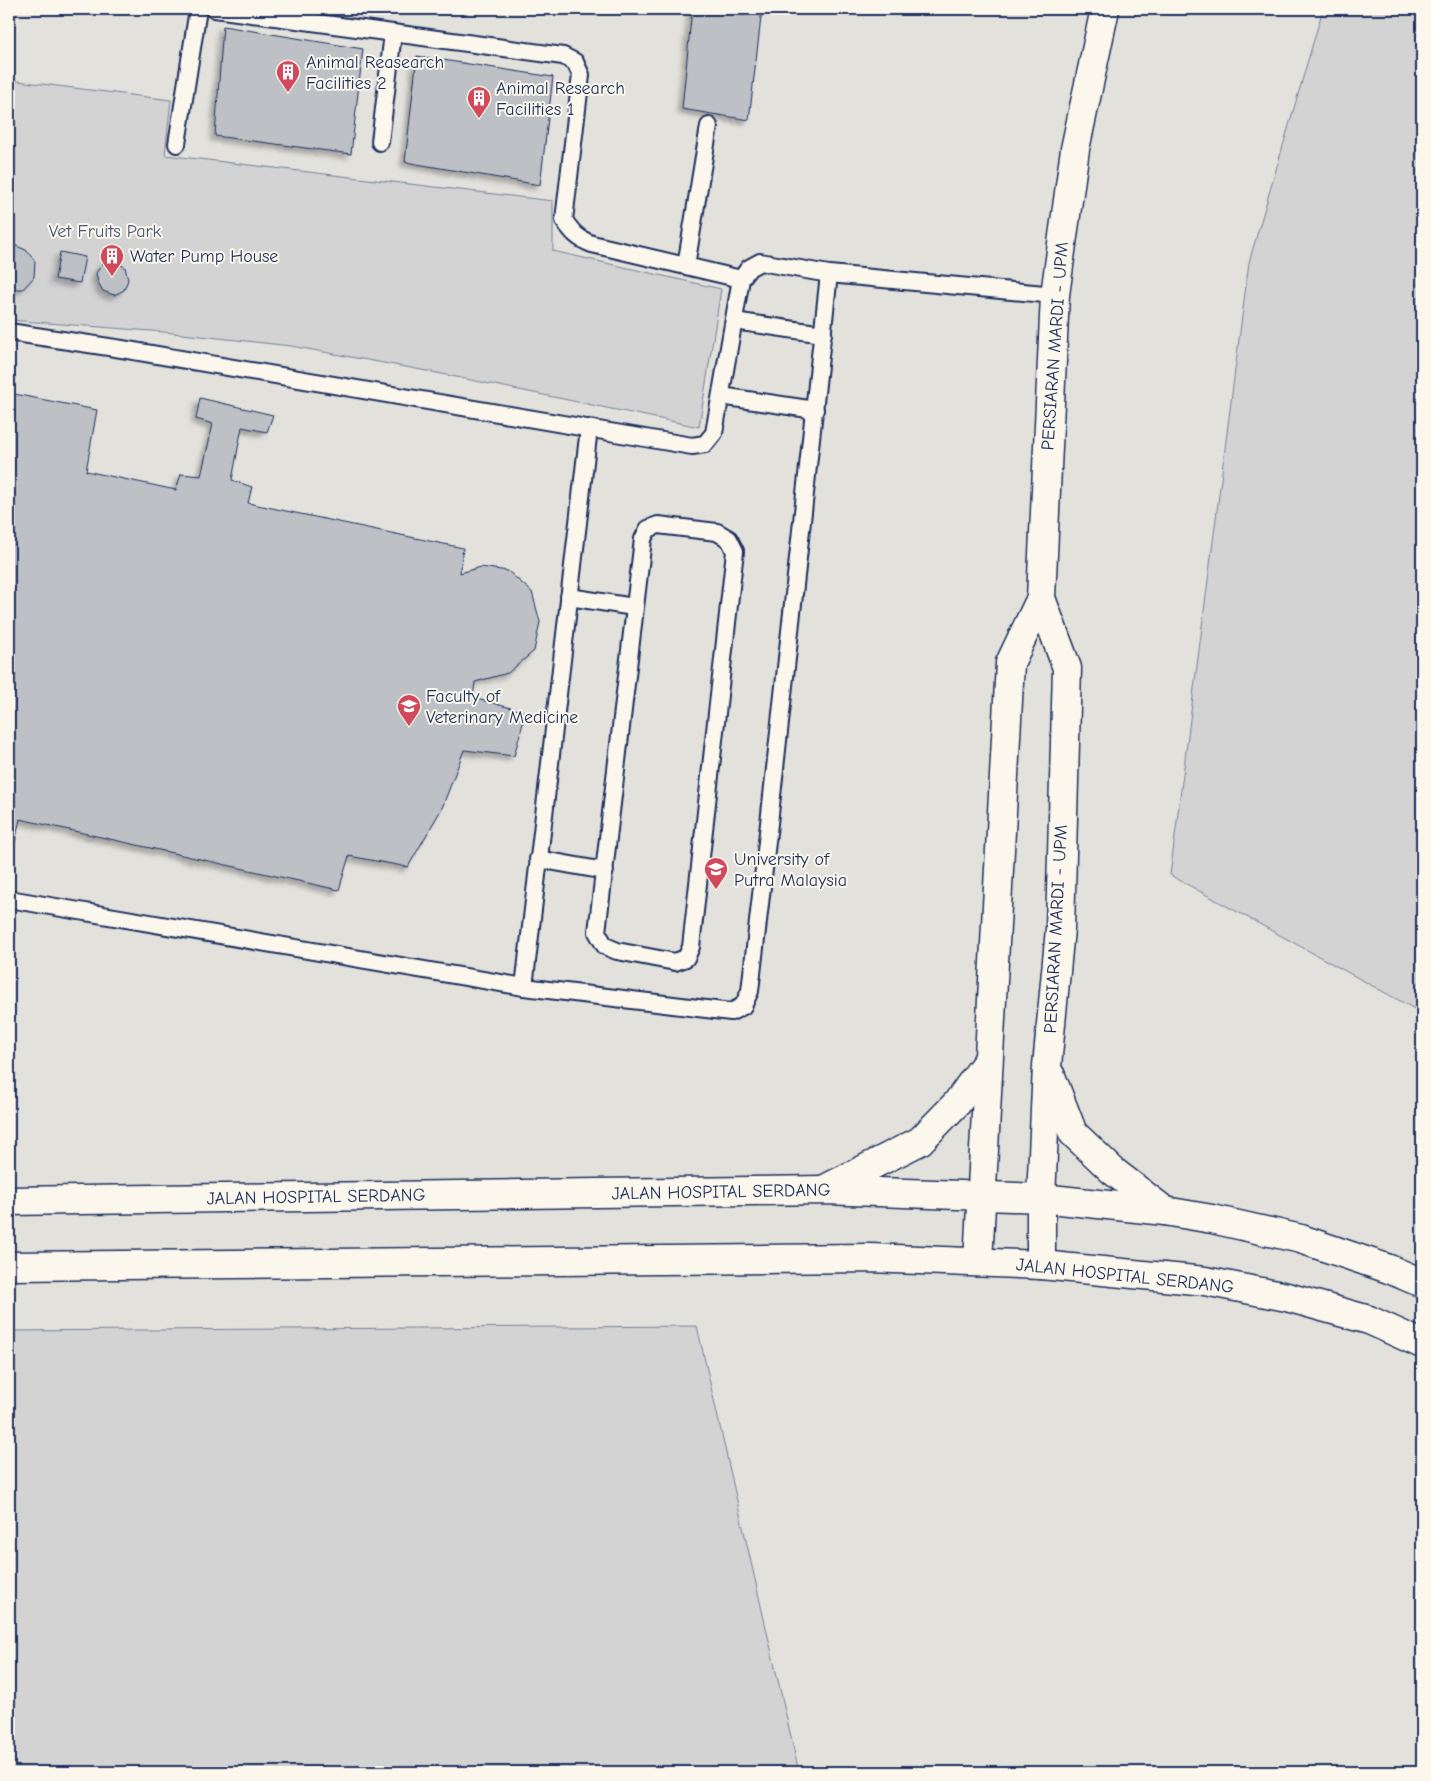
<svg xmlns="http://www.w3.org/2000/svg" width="1431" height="1781" font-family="'Comic Neue',sans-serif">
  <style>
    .built { fill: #e2e1dc }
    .green { fill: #d2d3d2; stroke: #768198 }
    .building { fill: #bdc0c4; stroke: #1b2f5e; filter: url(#shadow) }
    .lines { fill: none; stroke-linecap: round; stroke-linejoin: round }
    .lane-casing { stroke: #1b2f5e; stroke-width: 20 }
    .secondary-casing { stroke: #1b2f5e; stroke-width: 31 }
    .lane { stroke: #fbf7ec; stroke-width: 16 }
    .secondary { stroke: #fbf7ec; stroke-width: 28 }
    .labels { text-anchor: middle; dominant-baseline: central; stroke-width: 4; stroke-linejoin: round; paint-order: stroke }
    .poi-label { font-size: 18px; fill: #1b2f5e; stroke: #fbf7ec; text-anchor: start }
    .park-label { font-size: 18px; fill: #49587b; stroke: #fbf7ec }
    .street-label { font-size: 18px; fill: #1b2f5e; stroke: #fbf7ec }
  </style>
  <defs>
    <filter id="shadow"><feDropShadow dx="-4.5" dy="4.5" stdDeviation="2.5" flood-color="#0004"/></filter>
  </defs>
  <rect width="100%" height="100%" fill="#f2efe6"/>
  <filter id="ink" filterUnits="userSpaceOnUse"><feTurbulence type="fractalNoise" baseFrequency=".02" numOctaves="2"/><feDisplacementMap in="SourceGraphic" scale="10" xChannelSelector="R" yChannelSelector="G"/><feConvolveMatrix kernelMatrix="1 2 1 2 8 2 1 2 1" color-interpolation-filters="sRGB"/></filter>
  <g filter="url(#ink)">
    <rect class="built" x="9" y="9" width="1413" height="1763"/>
    <g class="green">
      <path d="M1323,9h99v1004l-252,-138 79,-613z"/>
      <path d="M9,80l162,20 -6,55 388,46v50l168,38 -22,138 -272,-56 -136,-25 -127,-14 -155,-12z"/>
      <path d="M697,1326l102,446h-790v-441z"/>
    </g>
    <g class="building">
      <path d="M692,9h70l-13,111 -67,-11z"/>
      <path d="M223,26l140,23 -12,105 -136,-18z"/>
      <path d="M417,56l136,21 -13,108 -135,-23z"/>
      <path d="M14,245l12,5 9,11 -1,16 -11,12h-14v-42z"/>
      <path d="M60,252l25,5 -5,26 -25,-4z"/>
      <path d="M104,262h11l10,5 3,13 -4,10 -10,5 -11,-4 -5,-9 -2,-9z"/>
      <path d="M9,393l88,17 -11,61 90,19 5,-16 20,2 12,-52 -17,-5 4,-21 73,17 -6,17 -25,-5 -10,53 20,7 -4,16 215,45 -3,25 21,-6 27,4 24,21 8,30 -6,29 -26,22 -33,9 -2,16 53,14 -12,44 -50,-6 -22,58 -34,59 -59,-11 -10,34 -319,-71 -8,37h-3z"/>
    </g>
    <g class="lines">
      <g class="lane-casing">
        <g id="lane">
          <path d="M215,9l348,47 12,6 6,13 -17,145c8,12 14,19 28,24l149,35"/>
          <path d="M380,142l13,-109"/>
          <path d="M177,144l21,-135"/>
          <path d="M686,266l23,-140"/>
          <path d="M734,321l89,13"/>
          <path d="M9,332l113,17 570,97 13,-2 9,-11 27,-154 8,-11 11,-6 69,12 226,21"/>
          <path d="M721,396l94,14"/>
          <path d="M589,428l-65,559 207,25 12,-6 7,-15 14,-122 65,-595"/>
          <path d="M658,525l59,7 12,7 6,12 -44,396 -5,11 -11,4 -58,-11 -12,-5 -8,-14 46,-393 5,-10z"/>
          <path d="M569,597l65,10"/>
          <path d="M538,859l67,12"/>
          <path d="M9,899l515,88"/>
        </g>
      </g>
      <g class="secondary-casing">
        <g id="secondary">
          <path d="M1041,598l26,70 -7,261 -13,137 -6,132v67"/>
          <path d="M1051,1076l22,57 40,38 52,40"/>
          <path d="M825,1189l95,-48 37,-38 31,-43"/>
          <path d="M9,1201l815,-11 217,8 124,13 47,8 89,20 88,30 33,14"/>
          <path d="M978,1262l32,-599 31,-65 14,-303 20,-146 30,-140"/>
          <path d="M9,1266l861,-8 171,7 164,16 82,16 82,23 53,24"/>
        </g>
      </g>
      <use href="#lane" class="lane"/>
      <use href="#secondary" class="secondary"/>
    </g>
  </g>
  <defs>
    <g id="building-pin" transform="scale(1.25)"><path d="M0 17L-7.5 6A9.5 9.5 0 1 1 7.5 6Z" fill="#d1495b" stroke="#fbf7ec"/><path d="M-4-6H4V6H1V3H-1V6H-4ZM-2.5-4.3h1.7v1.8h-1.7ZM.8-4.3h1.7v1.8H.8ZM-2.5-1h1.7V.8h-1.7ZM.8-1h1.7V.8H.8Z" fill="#fff"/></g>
    <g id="university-pin" transform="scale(1.25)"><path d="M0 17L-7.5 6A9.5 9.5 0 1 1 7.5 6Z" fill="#d1495b" stroke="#fbf7ec"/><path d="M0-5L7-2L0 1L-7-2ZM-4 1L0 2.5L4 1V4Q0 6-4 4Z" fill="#fff"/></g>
  </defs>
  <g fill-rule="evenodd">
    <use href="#building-pin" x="288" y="72"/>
    <use href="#building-pin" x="479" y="98"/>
    <use href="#building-pin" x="112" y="256"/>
    <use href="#university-pin" x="409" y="706"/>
    <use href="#university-pin" x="716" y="869"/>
  </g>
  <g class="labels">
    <g class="poi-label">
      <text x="306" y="62">Animal Reasearch<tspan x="306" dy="21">Facilities 2</tspan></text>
      <text x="496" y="88">Animal Research<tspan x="496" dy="21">Facilities 1</tspan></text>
      <text x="130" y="256">Water Pump House</text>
      <text x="426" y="696">Faculty of<tspan x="426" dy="21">Veterinary Medicine</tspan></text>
      <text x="734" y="859">University of<tspan x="734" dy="21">Putra Malaysia</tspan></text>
    </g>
    <g class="park-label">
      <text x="105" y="231">Vet Fruits Park</text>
    </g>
    <g class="street-label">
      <text transform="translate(1055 346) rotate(-86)">PERSIARAN MARDI - UPM</text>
      <text transform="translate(1056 929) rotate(-87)">PERSIARAN MARDI - UPM</text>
      <text transform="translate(721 1192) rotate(-1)">JALAN HOSPITAL SERDANG</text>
      <text transform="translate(316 1197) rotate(-1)">JALAN HOSPITAL SERDANG</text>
      <text transform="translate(1125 1276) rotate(6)">JALAN HOSPITAL SERDANG</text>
    </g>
  </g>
  <rect width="1431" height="1781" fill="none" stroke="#fbf7ec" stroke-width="30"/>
  <rect x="15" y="15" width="1401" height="1751" fill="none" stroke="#1b2f5e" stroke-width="2" filter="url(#ink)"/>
</svg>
